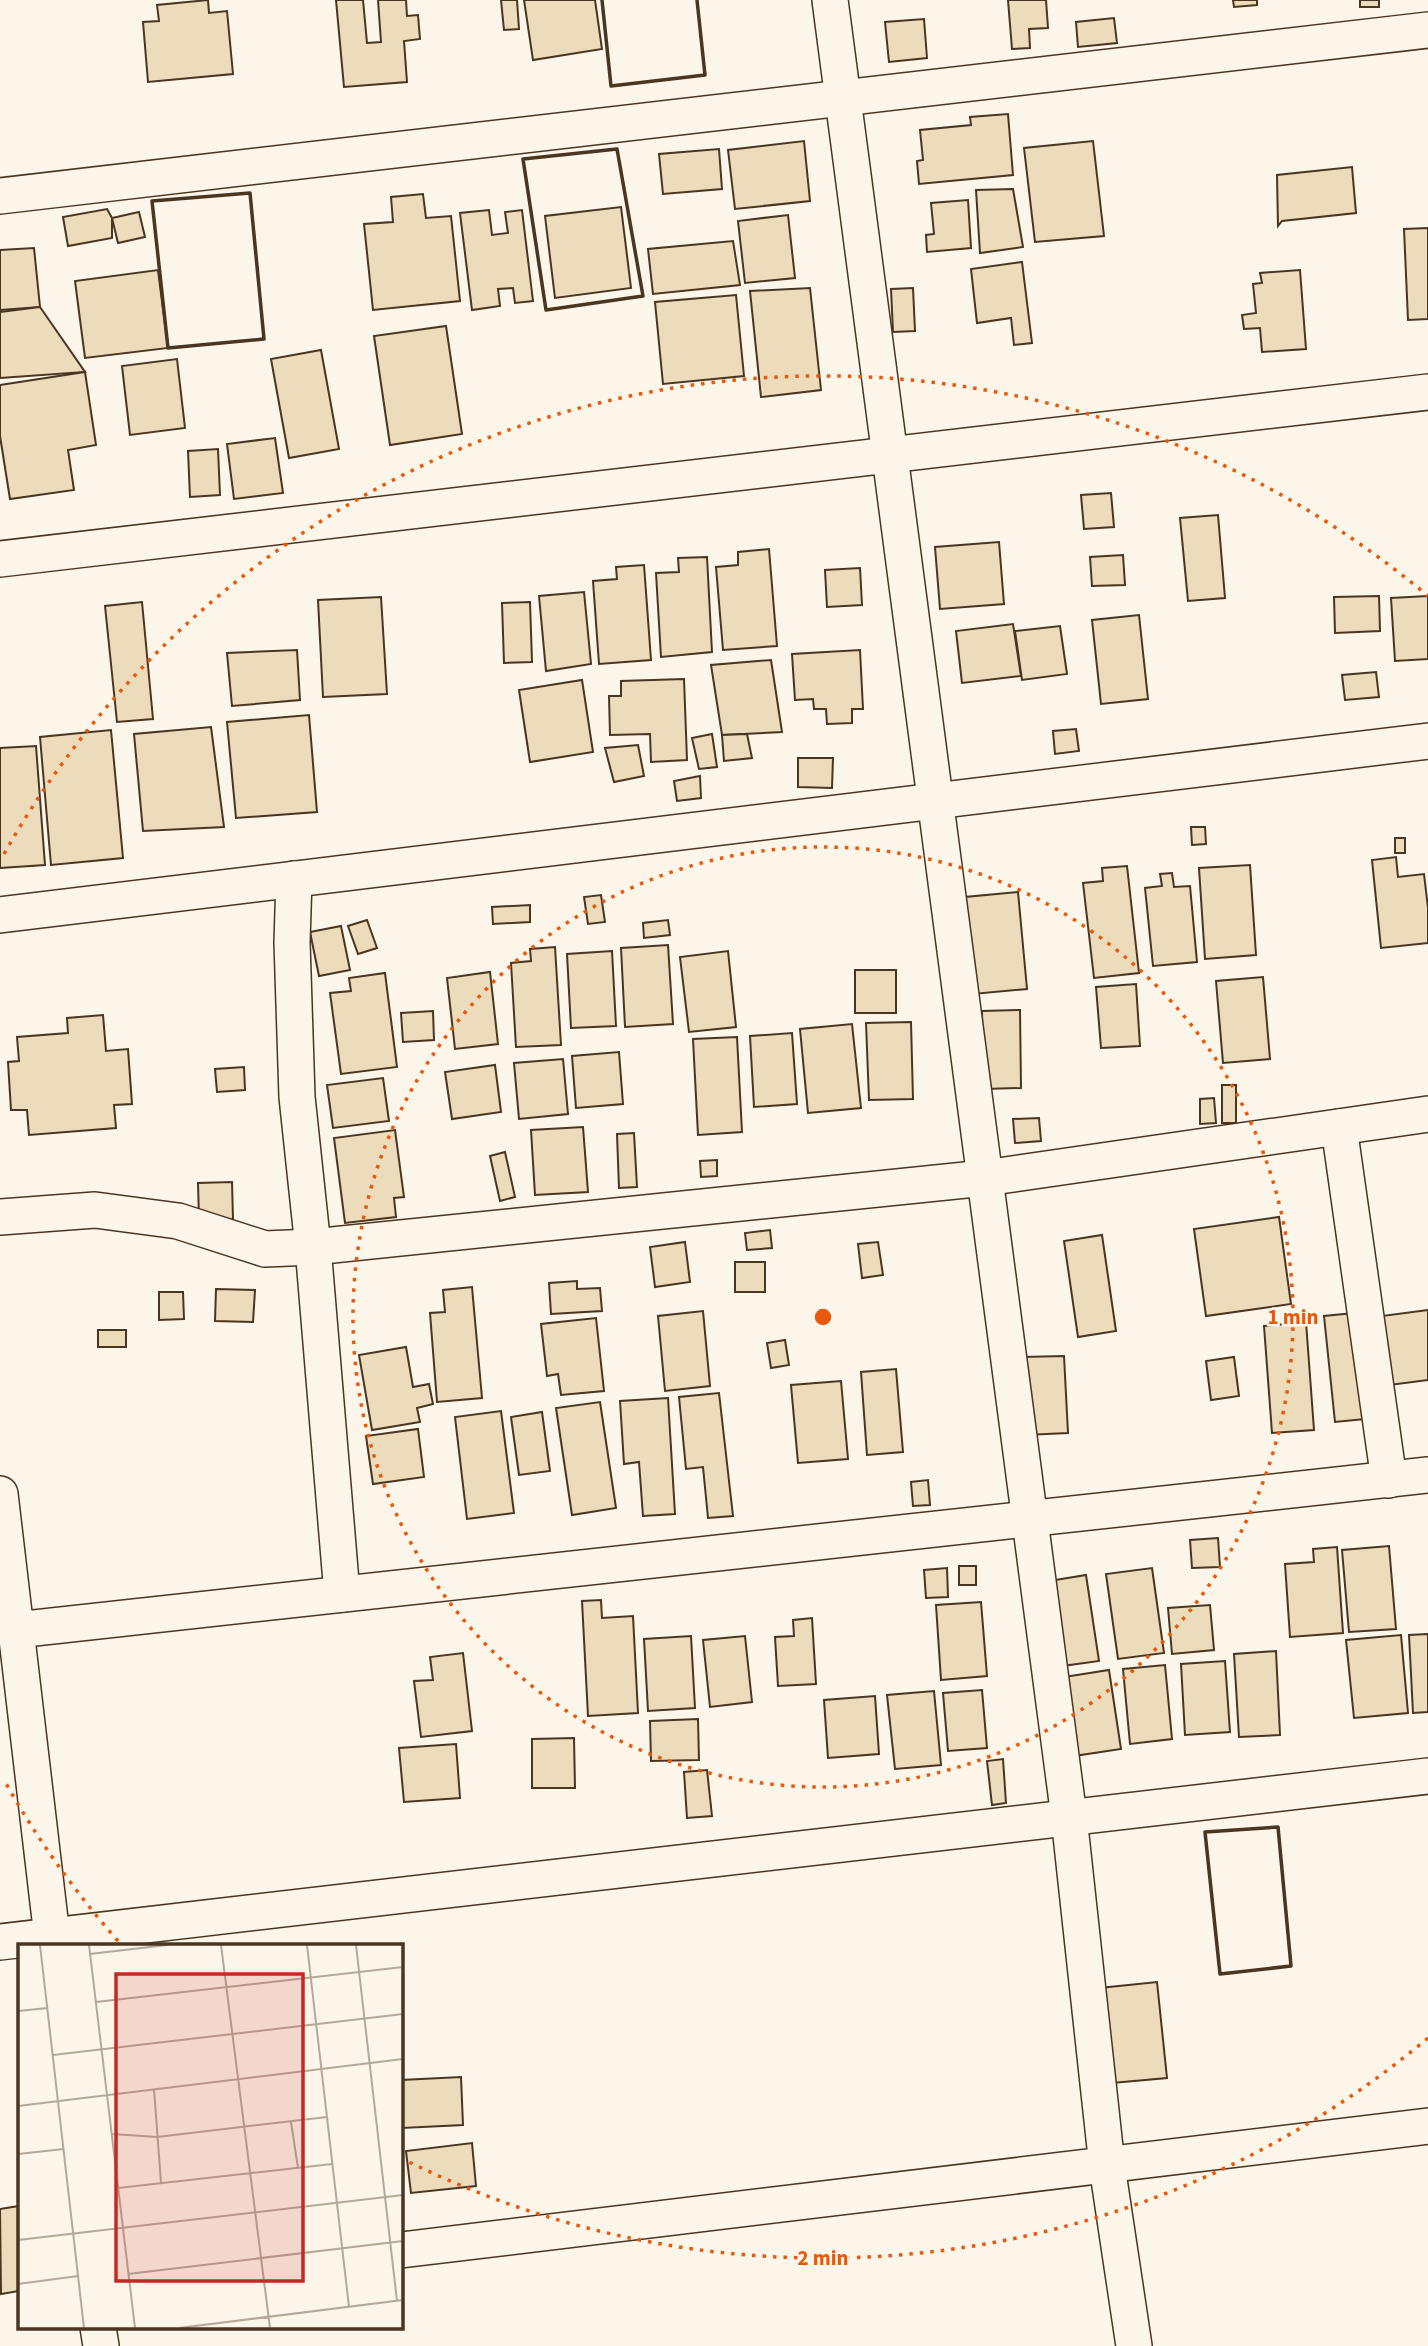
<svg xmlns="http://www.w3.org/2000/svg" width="1428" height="2346" font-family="'Source Sans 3',sans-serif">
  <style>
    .building { fill: #ecdcbc; stroke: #4a3520; stroke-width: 2 }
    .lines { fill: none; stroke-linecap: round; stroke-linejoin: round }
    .minor-casing { stroke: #4a3520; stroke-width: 38 }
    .minor { stroke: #fbf6e9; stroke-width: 35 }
    .wall { stroke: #4a3520; stroke-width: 3.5 }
    .ring { fill: none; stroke: #e8590c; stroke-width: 3.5; stroke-dasharray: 3.5 7 }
    .inset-road { fill: none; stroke: #b4a999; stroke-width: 2 }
    .view { fill: #c62828; fill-opacity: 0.15; stroke: #c62828; stroke-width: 3.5 }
    .inset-edge { fill: none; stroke: #4a3520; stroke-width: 3.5 }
    .centre { fill: #e8590c; stroke: #fbf6e9; stroke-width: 3.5 }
    .ring-label { font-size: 21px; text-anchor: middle; font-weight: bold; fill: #e8590c; stroke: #fbf6e9; stroke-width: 5; stroke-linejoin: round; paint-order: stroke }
  </style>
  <rect width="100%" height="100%" fill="#fbf6e9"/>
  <g class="building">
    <path d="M208,0l1,13 18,-2 6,63 -85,8 -5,-60 16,-1 -2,-16z"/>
    <path d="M336,0h27l4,43 14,-1 -3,-42h28l1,16 11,-1 2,24 -16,2 3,41 -63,5z"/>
    <path d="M501,0h16l2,29 -15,1z"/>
    <path d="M524,0h71l7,49 -69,11z"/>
    <path d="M1008,0h38l2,28 -19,1 1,19 -18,1z"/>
    <path d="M1233,0h24v5l-23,2z"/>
    <rect x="1360" y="0" width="19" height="7"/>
    <path d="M1114,18l3,25 -39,4 -2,-25z"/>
    <path d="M924,19l3,39 -38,4 -4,-40z"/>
    <path d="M1008,114l5,61 -94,9 -2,-23 6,-1 -3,-30 51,-5 -1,-8z"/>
    <path d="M804,141l6,60 -75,8 -7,-59z"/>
    <path d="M1093,141l11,95 -69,6 -11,-94z"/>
    <path d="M719,149l3,40 -59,5 -4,-40z"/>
    <path d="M1352,167l4,46 -74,8 -4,5 -1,-51z"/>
    <path d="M1013,189l10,58 -43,6 -4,-63z"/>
    <path d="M423,194l3,24 25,-2 9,85 -87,9 -9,-86 29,-2 -2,-25z"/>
    <path d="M968,200l3,48 -44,4 -1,-17 8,-1 -3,-31z"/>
    <path d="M621,207l10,81 -76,10 -10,-82z"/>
    <path d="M107,209l5,9v20l-44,8 -5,-29z"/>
    <path d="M489,210l3,25 16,-2 -3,-21 17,-2 11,91 -18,2 -2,-15 -15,1 2,17 -28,4 -12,-97z"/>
    <path d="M139,212l6,25 -27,6 -6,-25z"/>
    <path d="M788,215l7,63 -50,5 -7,-62z"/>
    <path d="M1428,228v91l-20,1 -4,-91z"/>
    <path d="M733,241l7,44 -87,9 -5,-45z"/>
    <path d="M34,248l6,59 -40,3v-60z"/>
    <path d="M1022,262l10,81 -18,2 -3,-27 -34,5 -6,-54z"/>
    <path d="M158,270l10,78 -83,10 -10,-77z"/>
    <path d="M1300,270l6,79 -44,3 -2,-24 -16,1 -2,-14 14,-2 -3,-29 9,-1 -2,-10z"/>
    <path d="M810,288l11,102 -60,7 -11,-106z"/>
    <path d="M913,288l2,43 -22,1 -2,-43z"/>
    <path d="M736,295l8,81 -81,8 -8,-82z"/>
    <path d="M40,307l45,65 -85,6v-66z"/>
    <path d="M446,326l16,108 -72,11 -16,-109z"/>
    <path d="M321,350l18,99 -50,9 -18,-99z"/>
    <path d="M177,359l8,69 -55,7 -8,-69z"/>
    <path d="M85,372l11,73 -28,5 6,40 -64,9 -10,-63v-51z"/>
    <path d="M275,438l8,55 -49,6 -7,-55z"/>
    <path d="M218,449l2,46 -30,2 -2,-46z"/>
    <path d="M1111,493l3,34 -30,2 -3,-34z"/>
    <path d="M1218,515l7,83 -37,3 -8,-83z"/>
    <path d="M999,542l5,62 -64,5 -5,-62z"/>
    <path d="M769,549l8,97 -54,4 -7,-83 22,-2v-13z"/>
    <path d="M1123,555l2,30 -33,1 -2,-29z"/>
    <path d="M707,557l5,95 -51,5 -5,-84 23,-1 -1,-14z"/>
    <path d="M644,565l7,95 -52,4 -6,-83 24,-2 -1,-12z"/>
    <path d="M860,568l2,37 -35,2 -2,-37z"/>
    <path d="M584,592l7,72 -45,7 -7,-75z"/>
    <path d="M1379,596l1,35 -45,2 -1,-36z"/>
    <path d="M1428,596v63l-33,2 -4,-63z"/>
    <path d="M381,597l6,97 -64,3 -5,-97z"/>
    <path d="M142,602l11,117 -36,3 -12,-116z"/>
    <path d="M530,602l2,60 -28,1 -2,-60z"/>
    <path d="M1139,615l9,84 -47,5 -9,-84z"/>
    <path d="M1013,624l8,52 -59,7 -6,-52z"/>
    <path d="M1060,626l7,48 -45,6 -7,-49z"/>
    <path d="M297,650l3,50 -68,6 -5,-53z"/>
    <path d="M860,650l3,59h-11v14l-25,1 -1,-15h-12l-1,-10 -18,1 -3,-46z"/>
    <path d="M771,660l11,72 -60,3 -11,-70z"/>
    <path d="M1376,672l3,25 -34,3 -3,-25z"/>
    <path d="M684,679l3,81 -36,2 -1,-28 -40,1 -1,-39h12v-15z"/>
    <path d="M582,680l11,72 -63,10 -11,-72z"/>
    <path d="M309,715l8,97 -81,6 -9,-96z"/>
    <path d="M211,727l13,100 -81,4 -9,-97z"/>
    <path d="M1076,729l3,22 -24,3 -2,-23z"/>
    <path d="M111,730l12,128 -72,7 -11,-128z"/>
    <path d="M712,734l5,33 -18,2 -7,-31z"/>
    <path d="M747,734l5,24 -28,3 -2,-26z"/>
    <path d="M638,745l6,31 -30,6 -9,-34z"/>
    <path d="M36,746l9,119 -45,3v-120z"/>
    <path d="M798,758h35l-1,30 -34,-1z"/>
    <path d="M700,776l1,22 -24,3 -3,-20z"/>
    <path d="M1191,827h14l1,17 -14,1z"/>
    <rect x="1395" y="838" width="10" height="15"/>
    <path d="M1396,857l2,20 26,-3 4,34v35l-47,5 -9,-88z"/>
    <path d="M1250,865l6,90 -51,4 -6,-91z"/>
    <path d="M1127,866l12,107 -45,5 -11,-95 20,-2 -1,-13z"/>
    <path d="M1172,873l2,14 16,-1 7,76 -44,4 -8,-78 17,-2 -2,-12z"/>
    <path d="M1018,892l9,97 -54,5 -8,-97z"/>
    <path d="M601,895l4,27 -17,2 -4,-27z"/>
    <path d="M530,905v17l-37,2 -1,-17z"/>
    <path d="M367,920l10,28 -19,6 -10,-28z"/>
    <path d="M668,920l2,15 -26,3 -1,-15z"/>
    <path d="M341,926l9,44 -31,6 -9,-44z"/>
    <path d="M668,945l5,79 -48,3 -4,-79z"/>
    <path d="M555,947l6,98 -45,2 -5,-84 20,-2 -1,-12z"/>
    <path d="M612,951l4,75 -45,2 -4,-74z"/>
    <path d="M728,951l8,76 -47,5 -9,-75z"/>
    <rect x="855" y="970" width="41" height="43"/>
    <path d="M490,972l8,72 -43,5 -8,-71z"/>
    <path d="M385,973l12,94 -56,7 -11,-81 21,-2 -2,-13z"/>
    <path d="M1263,977l7,82 -47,4 -7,-82z"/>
    <path d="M1136,984l4,62 -39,2 -5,-61z"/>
    <path d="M1020,1010l1,78 -38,1 -1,-78z"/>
    <path d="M433,1011l1,29 -31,2 -2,-29z"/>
    <path d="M103,1015l3,36 22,-2 4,55 -18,1 2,23 -87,7 -2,-25h-16l-3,-48 11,-1 -2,-24 51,-4 -1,-15z"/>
    <path d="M911,1022l2,77 -44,1 -3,-77z"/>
    <path d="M852,1024l9,84 -53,5 -8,-84z"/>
    <path d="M792,1033l5,71 -43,3 -4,-71z"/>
    <path d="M737,1037l5,95 -44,3 -5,-96z"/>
    <path d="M619,1052l4,52 -47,4 -4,-52z"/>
    <path d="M563,1059l5,55 -49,5 -5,-56z"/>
    <path d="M495,1065l6,47 -49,7 -7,-47z"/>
    <path d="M244,1067l1,23 -28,2 -2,-23z"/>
    <path d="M383,1078l6,43 -56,7 -6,-43z"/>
    <rect x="1222" y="1085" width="14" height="38"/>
    <path d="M1214,1098l2,25 -16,1v-25z"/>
    <path d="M1039,1118l2,23 -26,2 -2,-24z"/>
    <path d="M583,1127l5,65 -53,3 -4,-65z"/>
    <path d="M395,1130l9,67 -10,1 2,19 -51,6 -11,-85z"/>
    <path d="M634,1133l3,54 -18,1 -2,-54z"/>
    <path d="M505,1152l10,45 -15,4 -10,-45z"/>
    <path d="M717,1160v16l-16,1 -1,-16z"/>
    <path d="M232,1182l1,37 -34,1 -1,-37z"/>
    <path d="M1279,1217l12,87 -85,12 -12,-87z"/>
    <path d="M770,1230l2,18 -25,2 -2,-17z"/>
    <path d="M1102,1235l14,96 -38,6 -14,-96z"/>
    <path d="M685,1242l5,40 -35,5 -5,-40z"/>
    <path d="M878,1242l5,33 -21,3 -4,-34z"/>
    <rect x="735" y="1262" width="30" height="30"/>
    <path d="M577,1281v8l23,-1 2,23 -51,3 -2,-31z"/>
    <path d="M472,1287l10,111 -45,4 -7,-89 15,-1 -2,-22z"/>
    <path d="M216,1289l39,1 -2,32 -38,-1z"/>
    <path d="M159,1292h24l1,27 -25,1z"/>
    <path d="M1428,1310v70l-46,6 -8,-69z"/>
    <path d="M703,1311l7,75 -45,5 -7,-75z"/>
    <path d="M1364,1312l11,106 -40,4 -11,-106z"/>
    <path d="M596,1318l8,73 -43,4 -3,-21 -11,2 -6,-52z"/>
    <path d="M1306,1322l8,108 -42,3 -8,-107z"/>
    <rect x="98" y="1330" width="28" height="17"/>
    <path d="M785,1340l4,25 -18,3 -4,-25z"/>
    <path d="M406,1347l7,40 16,-3 4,20 -16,4 3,14 -48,8 -13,-75z"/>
    <path d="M1064,1356l4,77 -43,2 -3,-78z"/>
    <path d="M1234,1357l5,39 -28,4 -5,-39z"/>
    <path d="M896,1369l7,83 -36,3 -6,-83z"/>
    <path d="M841,1381l7,78 -50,4 -7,-78z"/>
    <path d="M719,1393l14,123 -25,2 -5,-51 -17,2 -7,-72z"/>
    <path d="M668,1398l7,116 -32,2 -4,-54 -15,2 -4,-63z"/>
    <path d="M600,1402l16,106 -44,7 -16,-107z"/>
    <path d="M501,1411l13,102 -47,6 -12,-102z"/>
    <path d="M542,1412l8,59 -31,4 -8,-58z"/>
    <path d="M418,1429l6,48 -51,7 -7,-48z"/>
    <path d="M928,1480l2,25 -17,1 -2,-24z"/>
    <path d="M1218,1538l2,29 -28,1 -2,-28z"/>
    <path d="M1389,1546l7,83 -47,3 -7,-82z"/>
    <path d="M1337,1547l6,86 -53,4 -5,-73 29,-2 -1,-13z"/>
    <rect x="959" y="1566" width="17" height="19"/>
    <path d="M947,1568l1,29 -22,1 -2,-28z"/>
    <path d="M1152,1568l12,85 -46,6 -12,-85z"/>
    <path d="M1086,1575l13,86 -44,6 -12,-85z"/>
    <path d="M601,1600l1,18 31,-2 5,97 -50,3 -6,-115z"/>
    <path d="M981,1602l6,74 -46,4 -5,-75z"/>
    <path d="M1210,1605l4,45 -42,4 -4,-46z"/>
    <path d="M812,1618l4,66 -38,2 -3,-49 19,-1 -1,-16z"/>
    <path d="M1428,1634v78l-15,1 -4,-78z"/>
    <path d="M1401,1635l7,78 -54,5 -8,-78z"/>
    <path d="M691,1636l4,72 -47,3 -4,-72z"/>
    <path d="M745,1636l7,66 -42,5 -7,-67z"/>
    <path d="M1276,1651l4,84 -41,2 -5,-83z"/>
    <path d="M463,1653l9,78 -51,6 -7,-56 19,-1 -3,-23z"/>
    <path d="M1225,1661l5,71 -45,3 -4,-71z"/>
    <path d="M1165,1665l7,74 -42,5 -7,-75z"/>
    <path d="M1109,1670l12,79 -47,7 -10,-79z"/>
    <path d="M982,1690l5,58 -39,3 -5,-58z"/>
    <path d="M934,1691l7,74 -46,4 -8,-74z"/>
    <path d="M875,1696l4,58 -51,4 -4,-58z"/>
    <path d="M698,1719l1,41 -48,1 -1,-40z"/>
    <path d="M574,1738l1,50h-43v-49z"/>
    <path d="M456,1744l4,54 -56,4 -5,-54z"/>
    <path d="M1003,1759l3,44 -14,2 -5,-44z"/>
    <path d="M707,1770l5,46 -25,2 -3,-46z"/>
    <path d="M1157,1982l10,96 -66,6 -11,-95z"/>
    <path d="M461,2077l2,48 -61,3 -1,-48z"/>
    <path d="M472,2143l4,43 -65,7 -5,-42z"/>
    <path d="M19,2206v85l-18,3 -1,-85z"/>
  </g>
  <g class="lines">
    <g class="minor-casing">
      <g id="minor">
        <path d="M830,0l239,1817 38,349 27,180"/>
        <path d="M0,196l1428,-166"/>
        <path d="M0,559l1428,-167"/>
        <path d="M294,879l-2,63 5,155 16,150 29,347"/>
        <path d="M0,915l1428,-174"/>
        <path d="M1339,1127l50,353"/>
        <path d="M0,1217l95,-7 83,11 87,28 48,-2 672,-69 443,-64"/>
        <path d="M0,1494l53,451"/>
        <path d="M16,1630l1412,-155"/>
        <path d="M0,1942l1428,-166"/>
        <path d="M401,2250l1027,-124"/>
        <path d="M98,2327l3,19"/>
      </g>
    </g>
    <use href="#minor" class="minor"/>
    <g class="wall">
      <path d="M602,0l9,86 94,-11 -8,-75"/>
      <path d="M617,149l26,147 -97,14 -23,-151z"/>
      <path d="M250,193l14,146 -96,9 -16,-147z"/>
      <path d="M1278,1827l13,139 -71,8 -15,-142z"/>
    </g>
  </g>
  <g class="ring">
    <circle cx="823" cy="1317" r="470"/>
    <path d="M1428 2038A941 941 0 0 1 403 2159M118 1941A941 941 0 0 1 4 1780M4 854A941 941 0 0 1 1428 596"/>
  </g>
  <g transform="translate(18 1944)">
    <rect width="385" height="385" fill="#fbf6e9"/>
    <path class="inset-road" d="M22,1l44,383M71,1l46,383M203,1l49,383M289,1l42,362M338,1l41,356M72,10l77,-9M78,58l307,-35M0,67l30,-3M35,111l350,-41M136,145l7,94M0,162l385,-47M273,178l7,46M94,190l45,3 170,-20M0,210l46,-5M100,244l214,-24M0,296l385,-45M110,330l275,-33M0,340l60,-8M161,384l224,-28"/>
    <path class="view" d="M98,30h187v307h-187z"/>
    <rect width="385" height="385" class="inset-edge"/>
  </g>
  <circle cx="823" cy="1317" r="10" class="centre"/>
  <g class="ring-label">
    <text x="1293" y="1324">1 min</text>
    <text x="823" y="2265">2 min</text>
  </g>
</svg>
